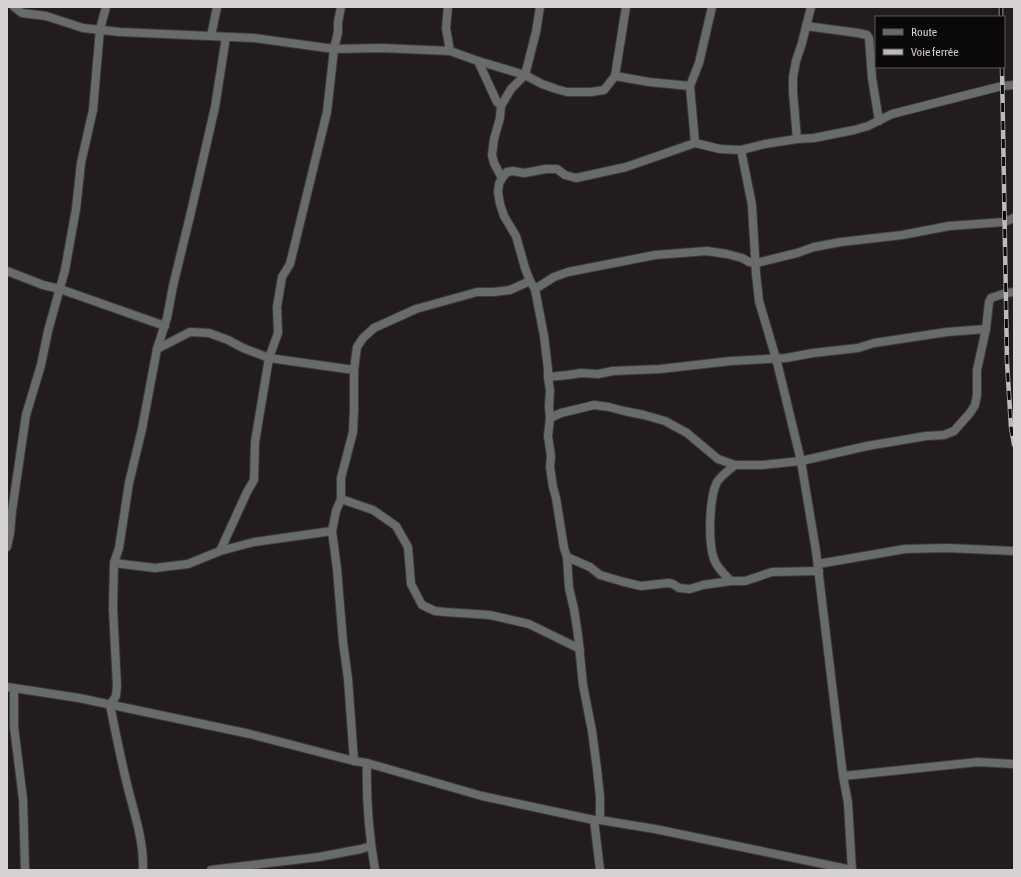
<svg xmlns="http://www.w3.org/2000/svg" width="1021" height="877" font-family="'Asap Condensed',sans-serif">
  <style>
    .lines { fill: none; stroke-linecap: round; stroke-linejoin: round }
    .minor-casing { stroke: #3f3a39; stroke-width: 10 }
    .minor { stroke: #696b6a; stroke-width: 8 }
    .rail-casing { stroke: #bdbab9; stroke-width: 4.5 }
    .rail { stroke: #0a0808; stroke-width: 3; stroke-dasharray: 9; stroke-linecap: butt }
  </style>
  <rect width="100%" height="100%" fill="#221d1c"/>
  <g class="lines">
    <g class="minor-casing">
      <g id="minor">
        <path d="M14,7l8,6 24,3 37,12 37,4 134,6 80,11 47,-1 69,3 28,10 47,14 17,9 14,5 11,3h24l13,-2 11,-14"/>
        <path d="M448,7l-2,21 4,23"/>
        <path d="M626,7l-11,69 34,6 41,4 5,57 25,6 21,1 11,55 4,69 3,27 18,61 24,99 15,90 27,225 5,27 4,67"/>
        <path d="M806,26l52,7 9,2 2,3 3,40 7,43"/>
        <path d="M211,36l6,-29"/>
        <path d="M478,61l19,41 4,4 -1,12 -6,21 -2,16 2,8 8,15"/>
        <path d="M690,86l9,-23 13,-56"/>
        <path d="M501,106l10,-17 14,-14 11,-43 4,-25"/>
        <path d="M797,139l-4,-47v-15l3,-16 6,-18 9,-36"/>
        <path d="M741,150l24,-6 32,-5 17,-1 40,-8 14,-4 24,-12 110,-28 12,-1"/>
        <path d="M7,271l36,14 17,4 105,37"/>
        <path d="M535,289l19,-12 14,-5 87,-17 52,-4 20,3 15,4 7,4 7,1 41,-10 17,-6 27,-5 61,-7 47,-9 55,-4 10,-4"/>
        <path d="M157,349l33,-17 19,1 19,7 15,8 26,10 85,12"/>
        <path d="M548,377l20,-2 13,-2 17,1 15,-3 47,-2 71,-8 55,-3 27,-5 45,-5 16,-5 73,-11 39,-3"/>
        <path d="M550,418l11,-5 33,-8 15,2 15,4 20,4 21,6 22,12 31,26 17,6h27l39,-4 66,-15 59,-10 18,-1 10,-4 16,-18 5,-8 2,-10v-25l9,-41 3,-27 2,-4 15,-5 8,-1"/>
        <path d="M341,499l32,11 23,16 12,21 3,37 11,21 13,6 10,1 45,3 39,9 51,25"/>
        <path d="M7,547l3,-14 2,-22 14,-96 15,-50 7,-34 17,-61 11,-61 5,-46 12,-53 7,-81 6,-22"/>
        <path d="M220,551l27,-59 7,-12 1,-38 14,-84 9,-25 -1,-26 5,-30 8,-13 37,-152 7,-63 4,-17v-10l3,-15"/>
        <path d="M567,557l23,10 10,8 24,7 17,4 27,-3 5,1 6,4 11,1 13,-4 28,-4h14l27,-9 47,-1"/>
        <path d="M114,563l41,5 33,-4 32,-13 34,-9 78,-11"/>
        <path d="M818,564l87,-15 42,-1 67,3"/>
        <path d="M731,581c-6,-6 -15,-14 -17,-22 -6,-16 -5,-61 3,-77 3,-5 13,-13 18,-17"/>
        <path d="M7,687l72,11 171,36 104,27 13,2 115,33 112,24h6l55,9 197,41"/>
        <path d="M14,688v39l9,72 2,71"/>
        <path d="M354,761l-6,-82 -5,-37 -6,-73 -5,-38 4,-20 5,-12v-21l12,-46 1,-23v-39l3,-23 6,-9 11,-10 42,-19 61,-17h17l16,-2 20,-9"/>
        <path d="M367,763c-1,36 2,72 8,107"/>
        <path d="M843,776l135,-14 36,2"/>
        <path d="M594,820l6,50"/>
        <path d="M600,820v-23l-3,-28 -5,-38 -9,-46 -5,-50 -4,-26 -5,-21 -2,-31 -3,-9 -8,-50 -3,-11 -3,-20 1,-11 -3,-20 2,-18 -1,-12 1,-15 -2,-14v-8l-4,-33 -9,-47 -5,-8 -5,-13 -9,-32 -12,-20 -4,-12 -2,-12 1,-8 3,-6 5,-6 6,-1 11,2 22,-4h11l8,6 11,3 50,-11 69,-24"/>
        <path d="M143,870c1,-31 -10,-60 -17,-90 -6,-25 -11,-50 -16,-75l6,-9 1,-10 -4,-77 1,-46 5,-15 10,-65 13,-54 15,-80 10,-31 6,-32 18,-74 24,-105 11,-70"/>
        <path d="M211,870l108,-13 42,-8 10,-3"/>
      </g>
    </g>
    <use href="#minor" class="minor"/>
    <g class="rail-casing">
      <g id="rail">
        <path d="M1001,7v10"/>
        <path d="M1002,67l5,295 4,65 3,18"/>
      </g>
    </g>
    <use href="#rail" class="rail"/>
  </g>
  <rect width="1021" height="877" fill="none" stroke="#d5d2d1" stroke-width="16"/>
  <rect x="875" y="16" width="130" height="52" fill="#0a0808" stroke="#5b5958"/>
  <rect x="883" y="29" width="20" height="6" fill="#696b6a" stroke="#5b5958"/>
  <text x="911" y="36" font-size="12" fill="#d5d2d1">Route</text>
  <rect x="883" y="49" width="20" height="6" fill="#bdbab9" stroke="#5b5958"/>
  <text x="911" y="56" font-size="12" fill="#d5d2d1">Voie ferrée</text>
</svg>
